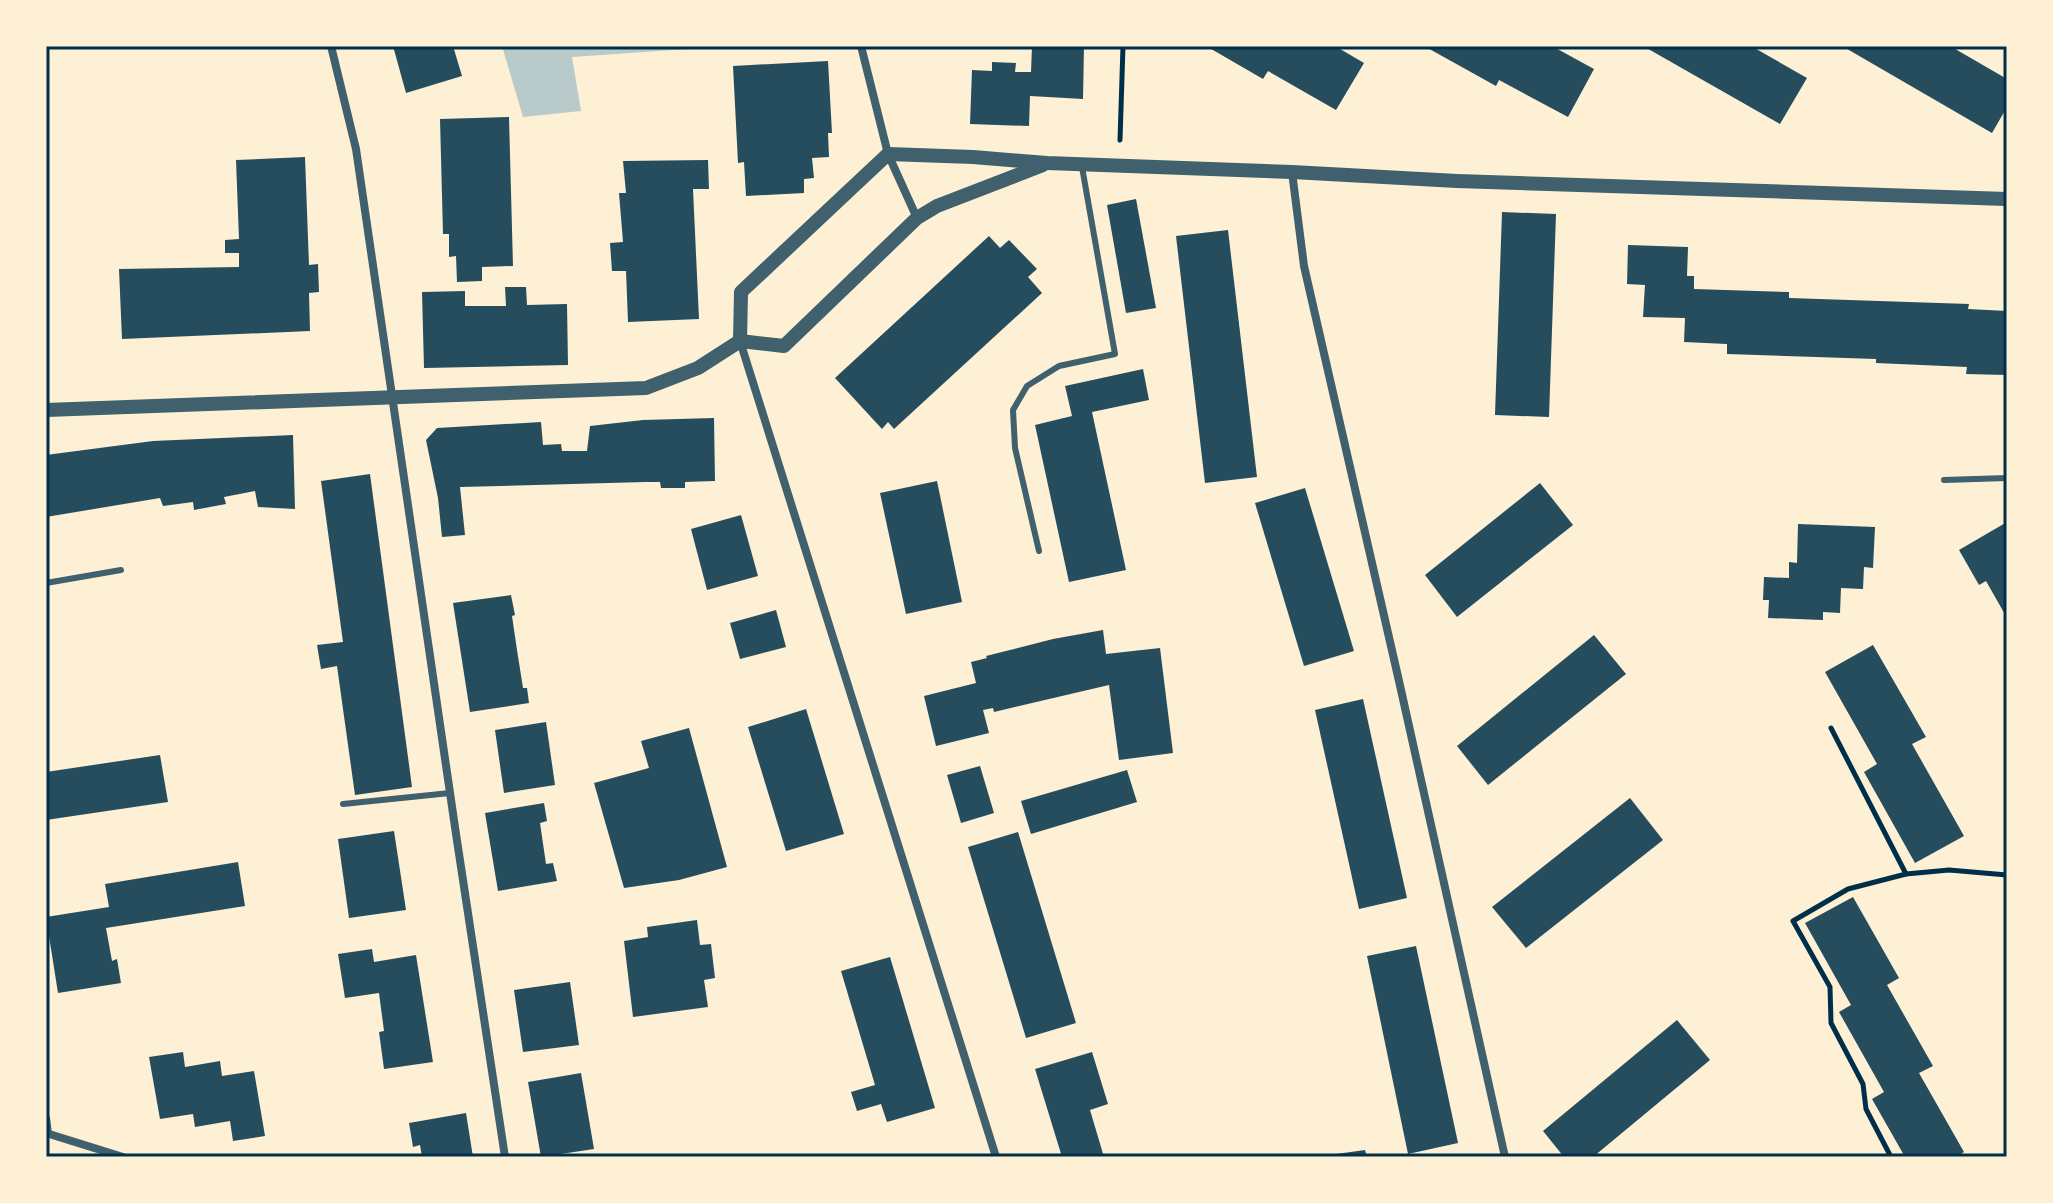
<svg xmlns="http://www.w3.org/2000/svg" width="2053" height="1203" font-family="'Sofia Sans Condensed',sans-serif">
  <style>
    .green { fill: #b9caca }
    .building { fill: #264d5e }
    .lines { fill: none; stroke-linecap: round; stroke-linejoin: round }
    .path { stroke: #003049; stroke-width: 5 }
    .service { stroke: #3f606c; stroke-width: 6 }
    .minor { stroke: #3f606c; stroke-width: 8 }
    .tertiary { stroke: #3f606c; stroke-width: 14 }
    .neatline { fill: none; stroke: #003049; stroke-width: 3 }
  </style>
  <rect width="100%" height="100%" fill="#fdf0d5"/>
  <path class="green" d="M502,46h200l1,2 -131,9 9,54 -58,6z"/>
  <g class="building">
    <path d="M393,46h60l9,30 -56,17z"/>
    <path d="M1032,46h52l-1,53 -53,-3 -1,30 -59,-2 2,-54 20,1v-9l24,1 -1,9h16z"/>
    <path d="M1206,46h129l29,17 -28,47 -68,-39 -5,8z"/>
    <path d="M1424,46h128l42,23 -26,48 -69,-37 -3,6z"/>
    <path d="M1643,46h108l56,32 -27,46z"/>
    <path d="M1842,46h108l57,33v28l-15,26z"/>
    <path d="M828,61l4,72h-4l1,24 -17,1 2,20 -10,1v14l-58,3 -2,-34 -6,1 -5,-97z"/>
    <path d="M509,117l4,149 -31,1v14l-25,1 -1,-26 -7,1v-23h-6l-3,-115z"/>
    <path d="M305,157l4,108 9,-1 1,28 -10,1 1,38 -188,8 -3,-70 120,-2v-14h-14v-13l14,-1 -3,-79z"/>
    <path d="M708,160l1,29h-16l6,130 -71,3 -2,-51h-14l-2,-28 13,-1 -4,-49h7l-3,-32z"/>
    <path d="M1136,199l20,109 -30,5 -19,-108z"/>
    <path d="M1502,212l54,2 -7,203 -54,-2z"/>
    <path d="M1228,230l29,247 -52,6 -29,-247z"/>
    <path d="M989,236l11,12 9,-8 28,29 -9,8 14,16 -148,136 -6,-7 -6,7 -47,-51z"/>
    <path d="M1628,245l60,2 -1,29h7v13l95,3v6l180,6 -1,5 39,2v64l-41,-1 1,-7 -91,-4v-4l-149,-5v-10l-43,-2 1,-24 -42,-1 2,-32 -18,-1z"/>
    <path d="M505,287h21l1,18 40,-1 1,61 -144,3 -2,-76 43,-1v15h41z"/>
    <path d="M1143,369l6,31 -57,12 34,158 -57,12 -34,-157 37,-9 -7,-30z"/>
    <path d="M714,418l1,63 -30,1v6h-24l-1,-6h-15l-185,5 5,48 -23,2 -4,-39 -12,-58 11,-12 104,-6 2,23 18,-1 1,7h25l3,-25 53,-6z"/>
    <path d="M293,435l2,74 -37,-2 -3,-16 -31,6 2,7 -32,6 -1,-8 -30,4 -3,-8 -114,19v-62l107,-14z"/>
    <path d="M370,474l42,313 -57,8 -18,-129 -16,3 -4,-24 26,-3 -22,-161z"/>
    <path d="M937,481l25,121 -56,12 -26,-121z"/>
    <path d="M1540,483l33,42 -116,92 -32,-42z"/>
    <path d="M1305,488l49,163 -50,15 -49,-163z"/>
    <path d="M741,515l17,61 -51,14 -16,-61z"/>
    <path d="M2007,522v96l-21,-37 -7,4 -20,-35z"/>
    <path d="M1798,524l77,3 -2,41 -9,-1 -1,22 -22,-1 -1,25 -17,-1v8l-55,-2 1,-18h-6l1,-23 25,1v-16l8,1z"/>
    <path d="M511,595l4,20 -3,1 5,34 6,38h4l2,15 -59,9 -17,-109z"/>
    <path d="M776,610l10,37 -46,12 -10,-36z"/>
    <path d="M1103,630l3,24 54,-6 13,105 -54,7 -10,-75 -115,27 -1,-4 -10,2 6,23 -53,13 -12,-50 52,-13 -5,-21 16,-4 -1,-2 67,-17z"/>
    <path d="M1594,635l32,39 -138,111 -31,-39z"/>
    <path d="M1873,645l53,92 -14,7 52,92 -49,27 -51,-91 13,-8 -52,-92z"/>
    <path d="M1363,699l44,199 -48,11 -44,-199z"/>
    <path d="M806,709l38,125 -58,17 -38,-124z"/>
    <path d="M546,722l9,63 -51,8 -9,-63z"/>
    <path d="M689,728l38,139 -48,13 -55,8 -30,-105 55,-15 -8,-27z"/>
    <path d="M160,755l8,47 -122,18v-48z"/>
    <path d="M980,766l14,47 -33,10 -14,-48z"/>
    <path d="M1127,770l10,32 -106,32 -10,-33z"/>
    <path d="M1630,798l33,42 -137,108 -34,-41z"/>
    <path d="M544,803l3,18 -7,2 6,41 7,-1 4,18 -59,10 -13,-78z"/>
    <path d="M394,831l12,79 -57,8 -11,-79z"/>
    <path d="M1018,832l58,191 -50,15 -58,-191z"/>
    <path d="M238,862l7,44 -139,22 6,33 5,-2 4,24 -63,10 -12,-76 63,-10 -4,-23z"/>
    <path d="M1853,897l46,81 -12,7 46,81 -14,7 45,79 -8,5h-51l-33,-58 12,-7 -45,-80 12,-7 -46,-82z"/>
    <path d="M697,920l3,25 11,-1 4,34 -11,2 4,27 -75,10 -9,-76 24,-4 -1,-10z"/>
    <path d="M1416,946l42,197 -50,11 -41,-198z"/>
    <path d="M372,949l2,13 42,-7 17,107 -49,7 -5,-37 5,-1 -5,-38 -34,5 -7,-44z"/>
    <path d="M890,957l45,151 -48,14 -6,-18 -24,7 -6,-19 24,-7 -34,-114z"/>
    <path d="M570,982l9,63 -56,7 -9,-62z"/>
    <path d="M1677,1020l33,40 -117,97h-29l-21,-26z"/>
    <path d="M183,1052l2,15 35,-6 2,15 32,-5 11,65 -32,5 -3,-20 -35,6 -2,-13 -33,5 -11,-62z"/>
    <path d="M1092,1052l16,52 -18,6 14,47h-42l-27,-88z"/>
    <path d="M581,1073l13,76 -53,8 -13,-75z"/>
    <path d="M466,1113l7,44h-51l-2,-12 -7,2 -4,-24z"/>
    <path d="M1365,1150l2,7h-37l-1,-2z"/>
  </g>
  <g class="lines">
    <g class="path">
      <path d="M1120,140l3,-94"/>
      <path d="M1831,728l75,146"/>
      <path d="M1891,1157l-25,-48 -3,-25 -32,-61 -1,-36 -37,-66 55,-32 58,-15 43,-4 58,5"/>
    </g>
    <g class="service">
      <path d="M1944,480l63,-2"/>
      <path d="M1039,551l-24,-103 -2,-38 14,-24 32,-20 56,-12 -33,-187"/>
      <path d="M46,583l75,-13"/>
      <path d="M343,804l107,-11"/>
    </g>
    <g class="minor">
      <path d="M331,46l25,103 100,685 49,323"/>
      <path d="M861,46l27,108 29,64"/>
      <path d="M1292,172l12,94 95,415 106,476"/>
      <path d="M740,341l256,816"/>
      <path d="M46,1118l2,16"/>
      <path d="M46,1133l77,24"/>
    </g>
    <g class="tertiary">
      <path d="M740,341l1,-49 147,-138 85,3 74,6 245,9 165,9 550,18"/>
      <path d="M46,410l600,-22 52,-20 42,-27 44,5 133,-128 20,-12 106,-41"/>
    </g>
  </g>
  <rect width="2053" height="1203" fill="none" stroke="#fdf0d5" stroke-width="96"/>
  <rect x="48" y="48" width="1957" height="1107" class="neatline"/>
</svg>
